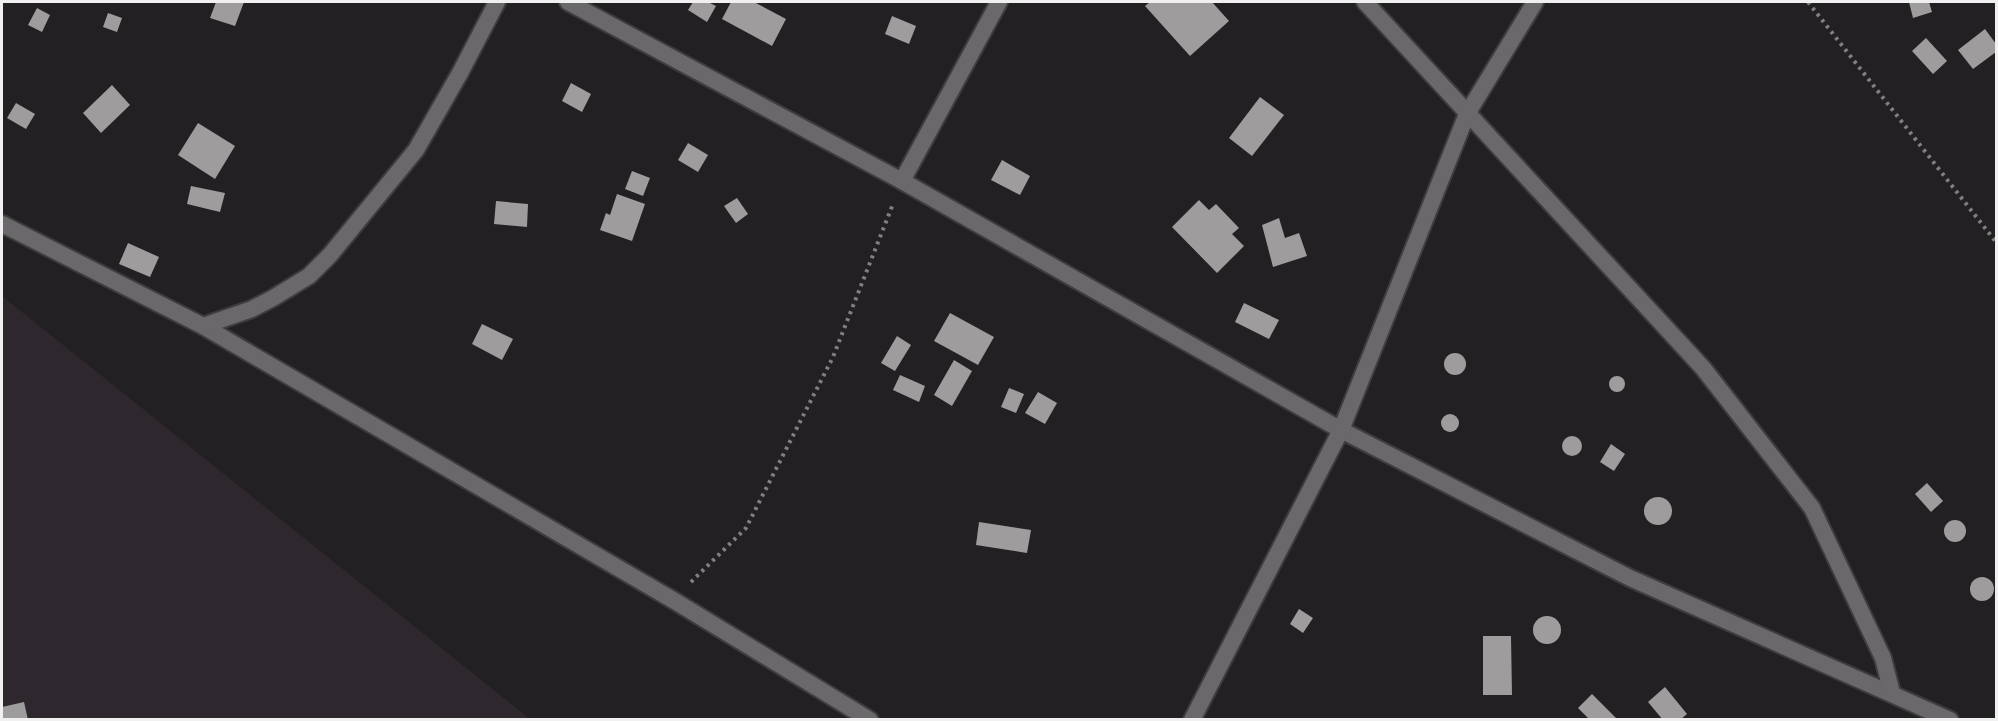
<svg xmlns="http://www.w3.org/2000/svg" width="1998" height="721" font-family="Georgia,serif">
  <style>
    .built { fill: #2e272d }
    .building { fill: #9f9c9e }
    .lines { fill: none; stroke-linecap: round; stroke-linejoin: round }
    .minor-casing { stroke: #3e3d3e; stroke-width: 20 }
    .path { stroke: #818081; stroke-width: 4; stroke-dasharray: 3 4.5; stroke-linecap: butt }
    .minor { stroke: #6a686a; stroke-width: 16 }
  </style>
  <rect width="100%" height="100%" fill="#222022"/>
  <path class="built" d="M2,296l528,423h-528z"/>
  <g class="building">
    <path d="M216,2h28l-9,24 -25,-8z"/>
    <path d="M693,2h15l8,4 -9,16 -19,-12z"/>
    <path d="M731,2h23l32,17 -14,27 -50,-27z"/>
    <path d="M1150,2h62l17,19 -39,35 -45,-50z"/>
    <path d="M1909,2h20l3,10 -19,6z"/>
    <path d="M37,8l13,7 -8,17 -14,-7z"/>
    <path d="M108,13l14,5 -5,14 -14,-5z"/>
    <path d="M892,16l24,10 -7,18 -24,-10z"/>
    <path d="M1985,29l11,15v8l-23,17 -15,-19z"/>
    <path d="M1926,38l21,23 -14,13 -21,-23z"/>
    <path d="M571,83l20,11 -9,18 -20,-11z"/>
    <path d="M112,85l18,20 -29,28 -18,-20z"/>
    <path d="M1260,97l24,18 -32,41 -23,-18z"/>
    <path d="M16,103l19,11 -9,15 -19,-11z"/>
    <path d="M198,123l37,23 -20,33 -37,-24z"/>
    <path d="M688,143l20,12 -10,17 -20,-12z"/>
    <path d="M1002,160l28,16 -10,19 -29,-15z"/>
    <path d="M632,171l18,7 -7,18 -18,-7z"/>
    <path d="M191,186l34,7 -5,19 -33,-8z"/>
    <path d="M617,194l28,10 -13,37 -32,-11 6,-17 4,2z"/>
    <path d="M737,198l11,16 -12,9 -12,-17z"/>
    <path d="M1199,200l10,10 7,-6 23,24 -7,6 12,12 -27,27 -45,-46z"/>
    <path d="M496,201l32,3 -1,23 -33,-3z"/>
    <path d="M1279,218l6,20 14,-5 8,23 -34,11 -11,-42z"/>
    <path d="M128,243l31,14 -9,20 -31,-13z"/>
    <path d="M1244,303l35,17 -10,19 -34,-17z"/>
    <path d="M950,313l44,24 -16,28 -44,-24z"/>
    <path d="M482,324l31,15 -11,21 -30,-16z"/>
    <path d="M897,336l14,9 -16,26 -14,-8z"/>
    <circle cx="1455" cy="364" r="11"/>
    <path d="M954,360l18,11 -20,35 -18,-11z"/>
    <path d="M900,375l25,11 -6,16 -26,-12z"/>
    <circle cx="1617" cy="384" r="8"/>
    <path d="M1009,388l15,6 -8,19 -15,-6z"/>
    <path d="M1038,392l19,11 -12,21 -20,-11z"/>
    <circle cx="1450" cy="423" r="9"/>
    <circle cx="1572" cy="446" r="10"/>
    <path d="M1611,444l14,10 -11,17 -14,-9z"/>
    <path d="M1927,483l16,18 -12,11 -16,-18z"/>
    <circle cx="1658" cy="511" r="14"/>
    <circle cx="1955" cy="531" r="11"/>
    <path d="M979,522l52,8 -4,23 -51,-8z"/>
    <circle cx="1982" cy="589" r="12"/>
    <path d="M1299,609l14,9 -10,15 -13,-9z"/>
    <circle cx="1547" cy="630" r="14"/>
    <path d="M1483,636h28l1,59h-29z"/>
    <path d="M1665,687l22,27 -7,6h-17l-15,-18z"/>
    <path d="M1592,694l26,26h-28l-12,-12z"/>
    <path d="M24,702l4,18h-26v-13z"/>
  </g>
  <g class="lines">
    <g class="minor-casing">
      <g id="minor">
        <path d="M568,2l334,179 439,249 289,148 320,142"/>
        <path d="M1365,2l338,366 109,140 71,150 9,35"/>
        <path d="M902,181l97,-179"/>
        <path d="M2,224l201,102 470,274 197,120"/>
        <path d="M203,326l49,-17 21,-11 36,-22 21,-21 86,-105 44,-77 37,-71"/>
        <path d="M1192,720l149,-290 126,-316 68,-112"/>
      </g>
    </g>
    <g class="path">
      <path d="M1808,2l188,240"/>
      <path d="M691,582l55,-54 87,-171 60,-153"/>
    </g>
    <use href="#minor" class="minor"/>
  </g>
  <rect width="1998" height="721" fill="none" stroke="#f1f0f1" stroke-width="6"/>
</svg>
